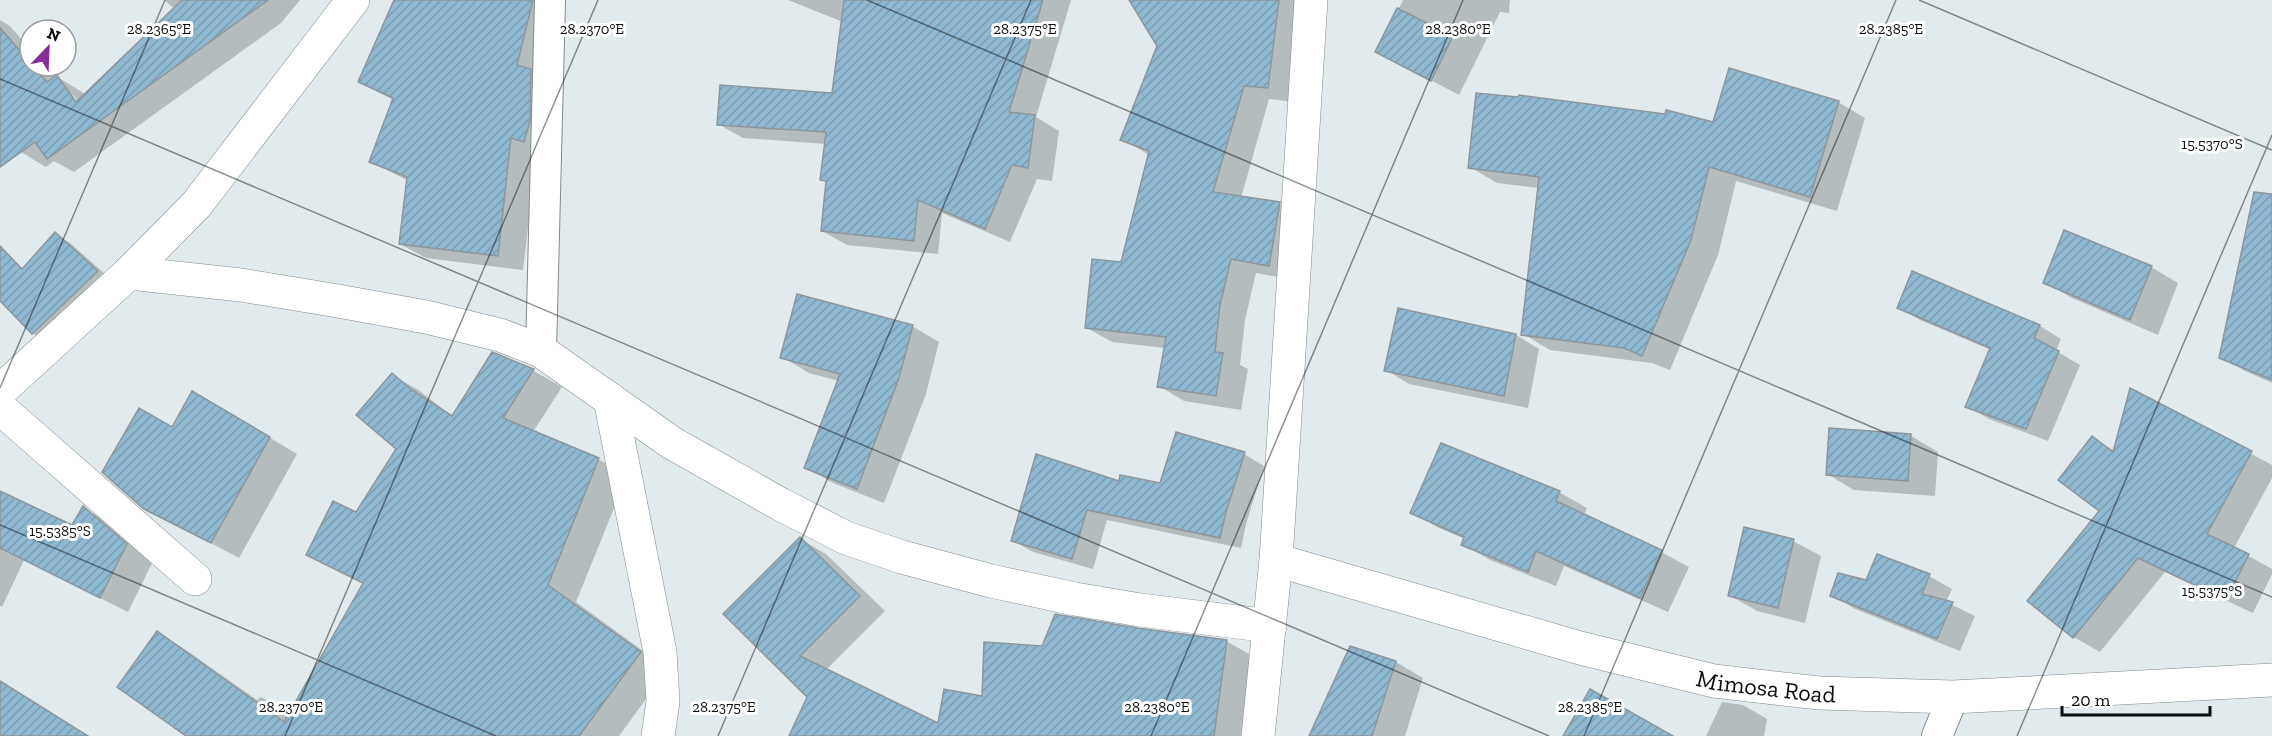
<svg xmlns="http://www.w3.org/2000/svg" width="2272" height="736" font-family="'Zilla Slab',serif">
  <style>
    .shadow { fill: #0003; fill-rule: evenodd }
    .building { fill: url(#building-hatch); stroke: #8f969b; stroke-width: 1.5 }
    .lines { fill: none; stroke-linecap: round; stroke-linejoin: round }
    .service-casing { stroke: #838b8d; stroke-width: 32 }
    .minor-casing { stroke: #838b8d; stroke-width: 34 }
    .tertiary-casing { stroke: #838b8d; stroke-width: 34 }
    .service { stroke: #fff; stroke-width: 30 }
    .minor { stroke: #fff; stroke-width: 33 }
    .tertiary { stroke: #fff; stroke-width: 33 }
    .ticks { fill: none; stroke: #0a0d0e; stroke-width: 1.5; stroke-opacity: 0.45 }
    .labels { text-anchor: middle; dominant-baseline: central; stroke-width: 6; stroke-linejoin: round; paint-order: stroke }
    .street-label { font-size: 24px; fill: #0a0d0e; stroke: #fff }
    .ticks-label { font-size: 15px; text-anchor: middle; fill: #0a0d0e; stroke: #fff; stroke-width: 6; stroke-linejoin: round; paint-order: stroke }
  </style>
  <defs>
    <pattern id="building-hatch" width="6" height="6" patternUnits="userSpaceOnUse" patternTransform="scale(1.5)"><rect width="6" height="6" fill="#8fb8d1"/><path d="M-1 1l2-2M0 6l6-6M5 7l2-2" fill="none" stroke="#7a9db2"/></pattern>
  </defs>
  <rect width="100%" height="100%" fill="#e1ebed"/>
  <g class="shadow">
    <path d="M164,0h136l-19,23 -207,149 -20,-11 -8,6 -25,-15 -21,-24v-108l10,6 20,23v17h14l11,12 2,-1 25,15 3,3 90,-86zM69,95h4l9,12 -3,2z"/>
    <path d="M415,0h148l-26,152 -14,118 -97,-12 -26,-14 8,-63 -37,-20 23,-61 -35,-18z"/>
    <path d="M788,0h283l-35,117 23,14 -7,50 -15,-2 -27,63 -68,-29 -4,41 -91,-9 -25,-14 5,-48 -6,-4 5,-35 -83,-6 -25,-14 115,-30 10,-72z"/>
    <path d="M1130,0h176l-12,102 -25,-3 -28,99 38,6 25,14 -10,62 -38,-7 -11,47 -5,45 8,4 -7,41 -57,-9 -25,-15 6,-38 -53,-6 -25,-14 35,-64 27,-109 -27,-16 37,-93z"/>
    <path d="M1403,0h107l-1,13 -9,-1 -41,83 -82,-43z"/>
    <path d="M1838,102l27,16 -28,93 -101,-30 -18,74 -48,115 -18,-7 -102,-13 -27,-16 16,-146 -42,-5 -27,-16z"/>
    <path d="M2272,203v180l-27,-12 -24,-14z"/>
    <path d="M55,234l15,9 42,37 -65,61 -15,-8 -32,-34v-21l15,-14 9,5z"/>
    <path d="M2151,267l27,16 -20,52 -86,-37 -27,-16z"/>
    <path d="M1913,273l127,53 21,13 -5,12 24,14 -32,76 -59,-22 -22,-13 24,-56 -71,-30 -22,-13z"/>
    <path d="M1399,309l117,26 23,14 -11,59 -119,-24 -23,-14z"/>
    <path d="M912,326l27,16 -13,52 -42,109 -51,-20 -27,-15 33,-87 -30,-8 -27,-16z"/>
    <path d="M493,354l41,17 28,16 -29,45 65,27 29,17 -51,126 92,67 -49,67h-430l-31,-103 28,17 71,50 4,-3 29,17 74,-130 -56,-29 48,-41 42,-65 -6,-74 28,16 33,26z"/>
    <path d="M2131,390l141,75v13l-38,70 38,21v5l-19,39 -88,-41 -65,80 -26,-15 -45,-37 72,-89 -8,-73 22,13z"/>
    <path d="M220,408l77,46 -58,104 -94,-50 27,-79z"/>
    <path d="M1911,436l27,16 -3,44 -81,-6 -27,-16z"/>
    <path d="M1244,454l20,12 -18,58 -5,24 -134,-28 -14,49 -60,-17 -21,-12 108,-57 41,2z"/>
    <path d="M1559,492l28,16 -3,8 77,36 28,15 -21,45 -104,-46 -8,20 -66,-26 -27,-16 2,-5 -26,-11 -28,-16z"/>
    <path d="M0,493l72,34 11,-19 27,15 43,38 -25,51 -104,-52 -22,47 -2,-1z"/>
    <path d="M800,539l26,15 59,57 -59,59 106,66h-141l18,-40 -83,-82z"/>
    <path d="M1793,541l28,15 -16,67 -48,-12 -28,-16z"/>
    <path d="M1929,576l23,13 -6,13 29,14 -15,35 -105,-42 -23,-14 35,-13z"/>
    <path d="M1137,630l89,11 32,18 -10,77h-311l46,-38z"/>
    <path d="M1396,662l27,16 -18,58h-91z"/>
    <path d="M1722,702l21,3 24,14 -3,17h-58z"/>
  </g>
  <g class="building">
    <path d="M182,0h86l-221,159 -12,-17 -35,25v-139l30,34v4h3l14,16 10,-7 19,27z"/>
    <path d="M394,0h139l-16,65 14,4 -1,52 -6,21 -13,-4 -13,118 -99,-12 8,-67 -38,-15 24,-64 -35,-16z"/>
    <path d="M844,0h199l-34,112 26,3 -7,53 -16,-3 -27,64 -67,-29 -4,41 -93,-10 5,-50 -6,-1 6,-48 -109,-7 3,-40 112,8z"/>
    <path d="M1129,0h150l-11,88 -24,-2 -31,106 67,10 -11,64 -38,-7 -11,46 -5,47 8,1 -7,43 -59,-9 9,-50 -81,-9 7,-69 29,3 28,-111 -29,-11 37,-94z"/>
    <path d="M1397,8l56,28 -22,45 -56,-29z"/>
    <path d="M1729,68l110,33 -29,96 -101,-30 -18,73 -49,116 -18,-8 -103,-13 18,-158 -71,-9 8,-75 42,4 1,-2 146,19 1,-4 47,12z"/>
    <path d="M2254,192l18,2v186l-53,-22z"/>
    <path d="M2064,230l88,36 -22,54 -87,-37z"/>
    <path d="M55,232l43,39 -66,63 -32,-33v-55l22,23z"/>
    <path d="M1912,271l128,54 -6,13 25,13 -33,78 -61,-22 25,-59 -93,-40z"/>
    <path d="M797,294l116,31 -14,53 -42,111 -53,-21 36,-94 -60,-16z"/>
    <path d="M1398,308l118,26 -12,62 -120,-25z"/>
    <path d="M492,352l42,17 -31,49 96,40 -51,127 93,67 -62,84h-393l-69,-49 40,-56 127,91 79,-139 -57,-28 27,-54 23,11 40,-63 -40,-34 36,-42 20,17 40,26z"/>
    <path d="M2130,388l122,63 -45,83 42,20 -23,46 -88,-42 -65,80 -46,-37 72,-90 -41,-31 34,-44 21,16z"/>
    <path d="M192,391l78,46 -59,106 -67,-34 -42,-37 37,-64 33,19z"/>
    <path d="M1829,428l82,6 -3,47 -82,-6z"/>
    <path d="M1176,432l69,20 -19,60 -6,26 -133,-28 -15,49 -61,-18 25,-87 83,27 1,-6 40,8z"/>
    <path d="M1441,443l119,48 -4,10 106,49 -22,48 -104,-47 -8,21 -67,-27 3,-8 -54,-24z"/>
    <path d="M0,491l72,34 11,-19 44,38 -27,54 -100,-50z"/>
    <path d="M1744,527l50,12 -16,69 -50,-12z"/>
    <path d="M800,537l60,59 -60,60 138,67 6,-34 38,7 2,-54 58,4 13,-32 82,14 90,12 -13,96h-425l18,-39 -84,-83z"/>
    <path d="M1877,554l53,20 -8,20 31,8 -16,37 -107,-43 8,-23 28,7z"/>
    <path d="M1350,646l46,15 -24,75h-63z"/>
    <path d="M0,681l88,55h-88z"/>
    <path d="M1590,689l83,47h-110z"/>
  </g>
  <g class="lines">
    <g class="service-casing">
      <g id="service">
        <path d="M541,351l9,-351"/>
        <path d="M1937,736l16,-39"/>
      </g>
    </g>
    <g class="minor-casing">
      <g id="minor">
        <path d="M129,273l112,12 97,16 88,16 74,18 41,16 131,92 108,61 66,34 56,19 89,24 84,18 65,11 130,16"/>
        <path d="M0,391l129,-118 68,-69 156,-204"/>
        <path d="M610,399l50,253 3,49 -5,35"/>
        <path d="M0,408l195,171"/>
        <path d="M1258,736l18,-176"/>
      </g>
    </g>
    <g class="tertiary-casing">
      <g id="tertiary">
        <path id="s1" d="M1311,0l-35,560 304,88 134,33 105,12 134,4 319,-17"/>
      </g>
    </g>
    <use href="#service" class="service"/>
    <use href="#minor" class="minor"/>
    <use href="#tertiary" class="tertiary"/>
  </g>
  <path class="ticks" d="M867,0l1405,597M1919,0l353,150M0,79l1549,657M0,388l165,-388M0,525l496,211M285,736l313,-736M718,736l313,-736M1151,736l312,-736M1584,736l312,-736M2017,736l255,-601"/>
  <g class="labels">
    <g class="street-label">
      <text stroke="none"><textPath href="#s1" startOffset="1068">Mimosa Road</textPath></text>
    </g>
  </g>
  <g class="ticks-label">
    <text x="159" y="34">28.2365°E</text>
    <text x="592" y="34">28.2370°E</text>
    <text x="1025" y="34">28.2375°E</text>
    <text x="1458" y="34">28.2380°E</text>
    <text x="1891" y="34">28.2385°E</text>
    <text x="2212" y="149">15.5370°S</text>
    <text x="60" y="536">15.5385°S</text>
    <text x="2212" y="596">15.5375°S</text>
    <text x="291" y="712">28.2370°E</text>
    <text x="724" y="712">28.2375°E</text>
    <text x="1157" y="712">28.2380°E</text>
    <text x="1590" y="712">28.2385°E</text>
  </g>
  <g transform="translate(48 48) rotate(23)"><circle r="28" fill="#ffffff" stroke="#9d9e9f" stroke-width="1.5"/>
  <path d="M0-4.5L10 22L0 15L-10 22Z" fill="#882e9a"/>
  <text y="-9" font-size="16" font-weight="bold" text-anchor="middle" fill="#0a0d0e">N</text>
  </g>
  <path d="M2062 706v9h148v-9" fill="none" stroke="#0a0d0e" stroke-width="3"/>
  <text x="2071" y="706" font-size="18" fill="#0a0d0e" stroke="#ffffff" stroke-width="4.5" paint-order="stroke">20 m</text>
</svg>
